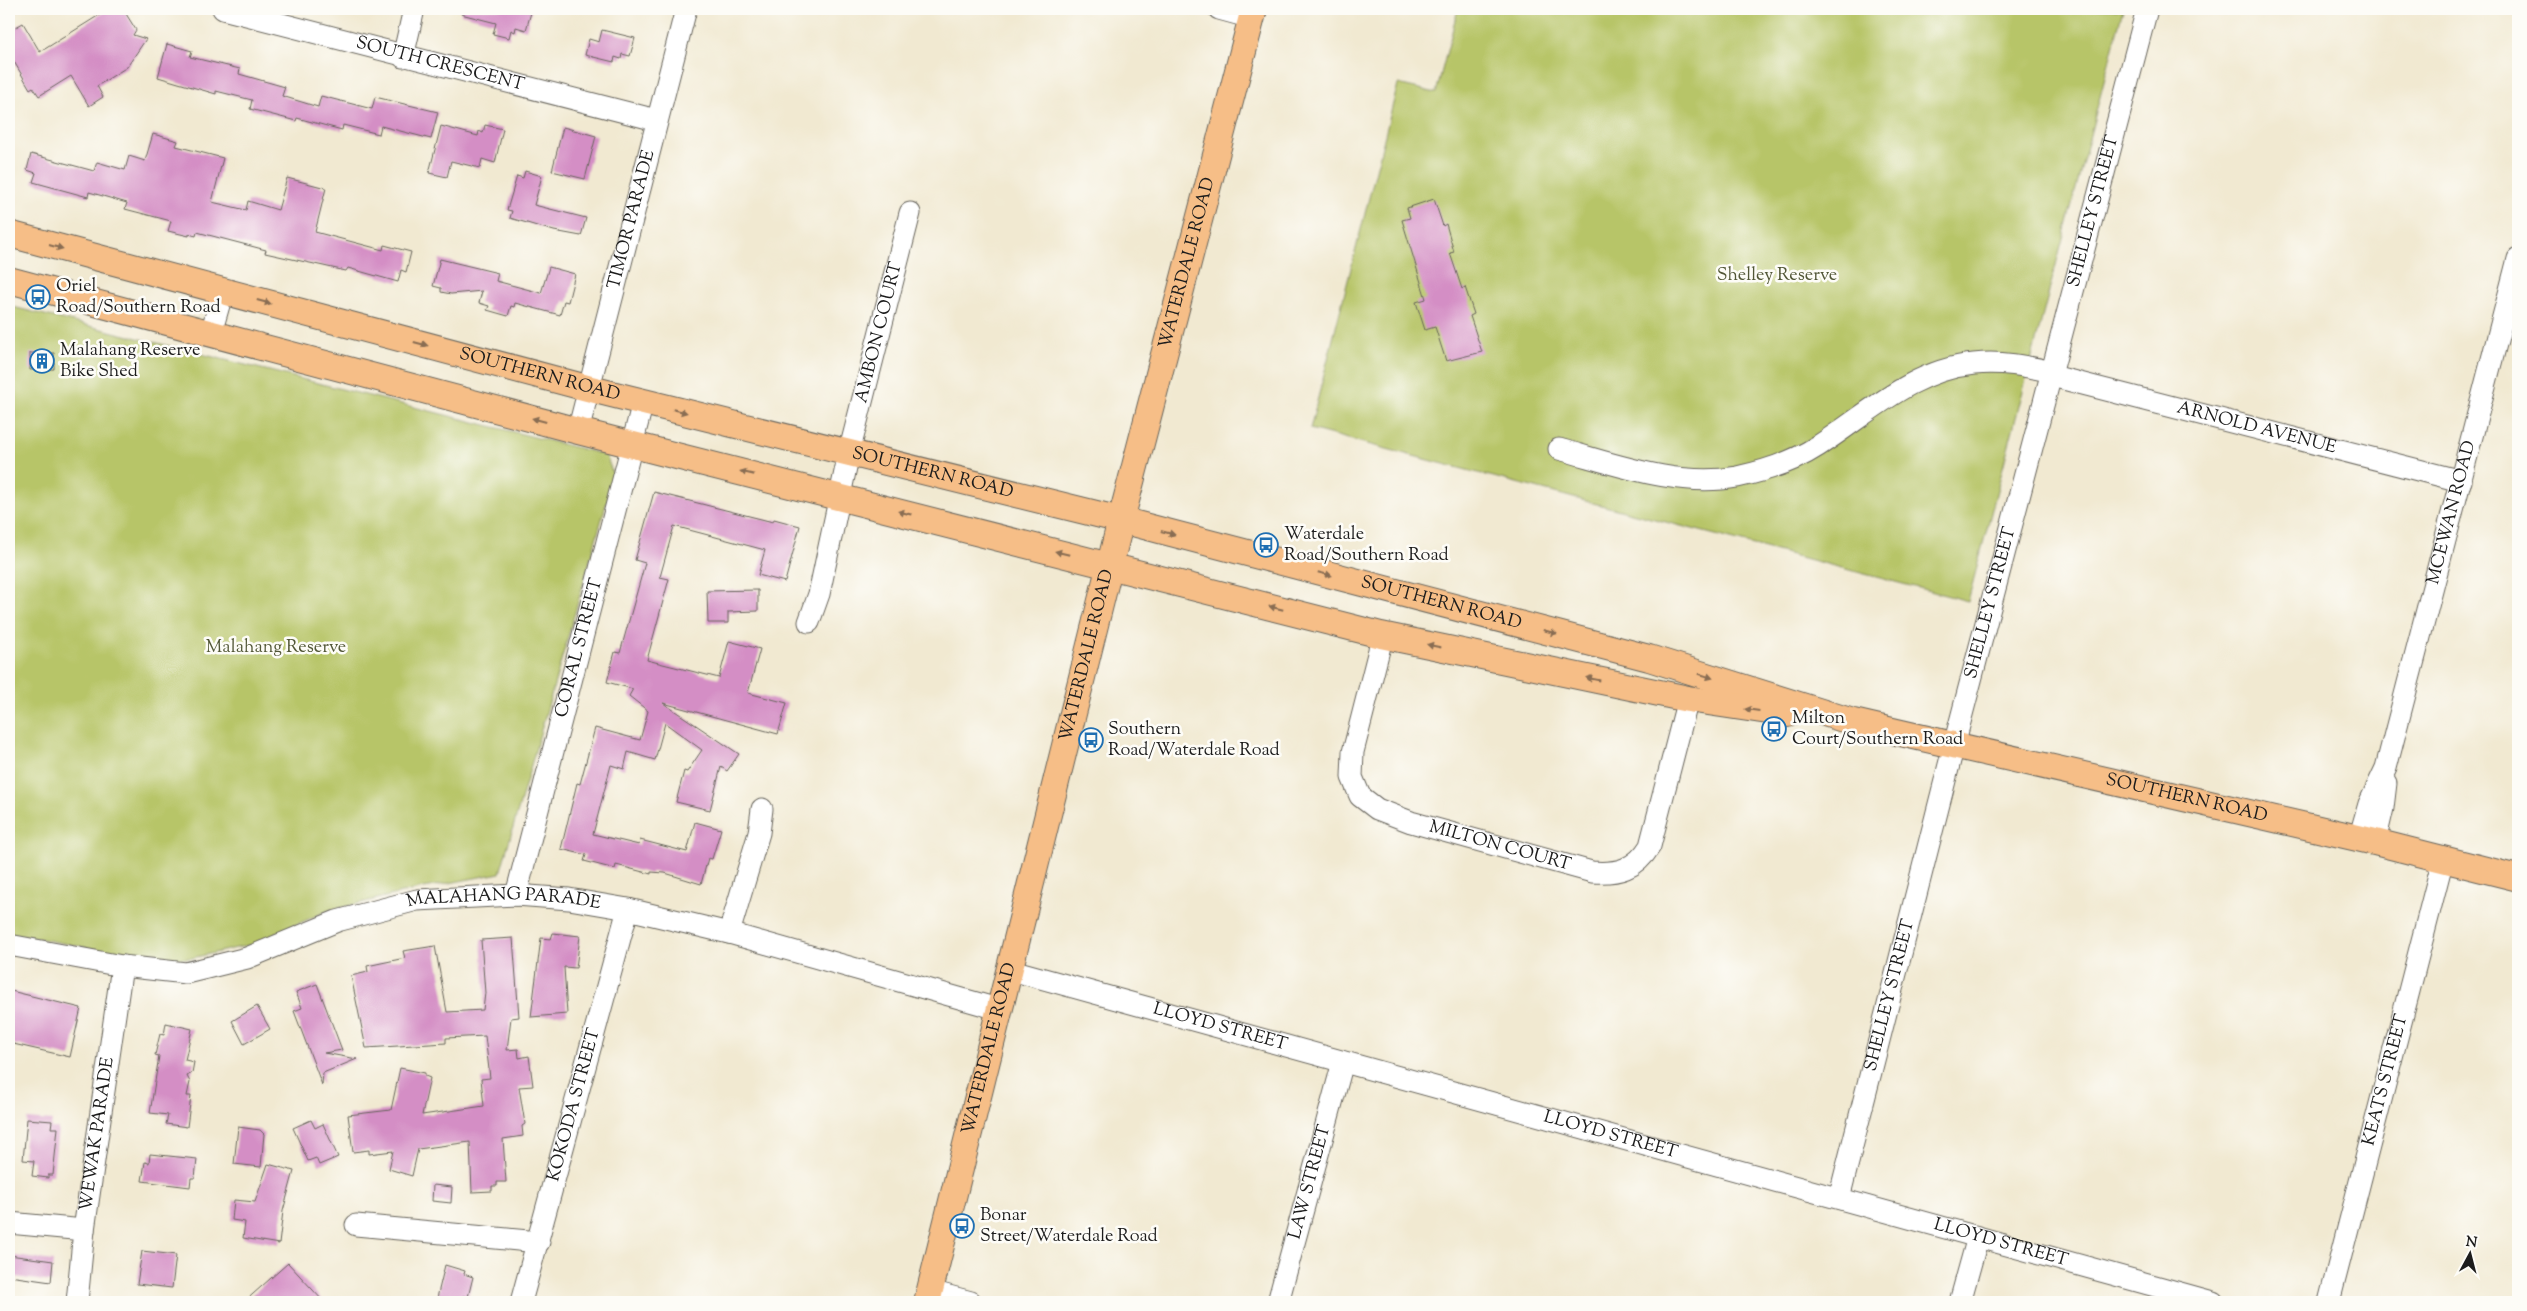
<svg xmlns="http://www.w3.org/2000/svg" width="2527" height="1311" font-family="'Sorts Mill Goudy',serif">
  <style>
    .green { fill: #b7c568; stroke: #6a7042 }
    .building { fill: #d48ec5 }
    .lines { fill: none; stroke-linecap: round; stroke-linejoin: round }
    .minor-casing { stroke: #67645b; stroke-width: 23 }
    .major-casing { stroke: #67645b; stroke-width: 28 }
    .minor { stroke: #fff; stroke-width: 21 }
    .major { stroke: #f6be87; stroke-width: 26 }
    .oneway { fill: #896d52 }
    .labels { text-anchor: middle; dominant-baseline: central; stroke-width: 5; stroke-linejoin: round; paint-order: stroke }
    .street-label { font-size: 18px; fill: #1c1c1c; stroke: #fdfcf7 }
    .park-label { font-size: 18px; fill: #525737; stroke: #fdfcf7 }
    .poi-label { font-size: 18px; fill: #1c1c1c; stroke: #fdfcf7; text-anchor: start }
  </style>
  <rect width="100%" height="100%" fill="#fdfcf7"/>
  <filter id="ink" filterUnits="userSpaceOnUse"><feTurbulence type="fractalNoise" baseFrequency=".02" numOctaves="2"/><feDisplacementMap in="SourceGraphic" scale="10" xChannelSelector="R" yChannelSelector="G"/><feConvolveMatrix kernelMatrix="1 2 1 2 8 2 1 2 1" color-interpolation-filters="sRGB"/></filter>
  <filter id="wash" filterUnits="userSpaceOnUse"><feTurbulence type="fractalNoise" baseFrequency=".0096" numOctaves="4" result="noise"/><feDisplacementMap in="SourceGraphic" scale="20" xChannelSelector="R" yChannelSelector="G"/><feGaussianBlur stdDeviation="1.12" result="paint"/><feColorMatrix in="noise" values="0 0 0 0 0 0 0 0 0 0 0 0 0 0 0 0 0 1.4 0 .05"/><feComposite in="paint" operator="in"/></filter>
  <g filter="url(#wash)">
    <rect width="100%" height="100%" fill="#f1e9d1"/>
    <g class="green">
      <path d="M1458,9h665l-155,592 -658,-172 88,-345 38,9z"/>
      <path d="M9,306l597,149 8,22 -114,396 -86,17 -87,21 -77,34 -58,13 -39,2 -144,-27z"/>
    </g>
    <g id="blocks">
      <g class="building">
        <path d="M109,9h14l13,21 -3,5 13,4 -19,28 -30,19 6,11 -14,9 -18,-30 -32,20 -6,-9 -3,2 -21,-36v-22l14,-8 17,29z"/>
        <path d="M461,9h71l-6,21 -10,-3 -1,5 -4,-2 -2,8 -16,-4 3,-11 -35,-9z"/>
        <path d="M602,30l33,8 -5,18 -8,-2 -1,5 -6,-2 -1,5 -29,-7 4,-16 10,3z"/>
        <path d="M167,44l25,7 -2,6 50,12 -1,5 46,13 -3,9 36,11 3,-11 51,13 3,-12 63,15 -7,27 -50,-13 -2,8 -36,-9 -1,5 -45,-12 -1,3 -46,-12 2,-9 -36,-9v3l-58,-17z"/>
        <path d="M485,125l18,4 -8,34 -13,-4 -2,9 -29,-7 -4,16 -18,-4 12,-47 37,10 1,-5 4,2z"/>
        <path d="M563,127l33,9 -11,43 -33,-8z"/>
        <path d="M153,134l25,7 -2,5 47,12 -11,44 34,8 2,-9 30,9 9,-32 39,10 -11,44 68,18 1,-5 27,7 -5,20 -5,-2 -3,12 -50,-14 -2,3 -81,-18 1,-3 -69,-18 -1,4 -7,-2v2l-21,-5 3,-10 -46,-12 2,-6 -38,-11 -1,5 -55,-15 3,-9 -9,-3 4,-16 63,17 3,-9 28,8 4,-14 16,5z"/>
        <path d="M525,171l17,5 -8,29 52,13 -5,18 -27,-5 -44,-13 2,-7 -5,-1 10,-34 6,2z"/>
        <path d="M1434,199l9,27 3,-2 8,28 -4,1 12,36 3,-2 9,27 -4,2 12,36 -36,9 -11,-34 -10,3 -9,-28 10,-3 -24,-79 8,-2 -3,-10z"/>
        <path d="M440,259l58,14 -2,8 45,12 8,-26 26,7 -7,28 -4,-1 -4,14 -45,-12 -1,4 -3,-1 -3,10 -21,-6 2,-4 -10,-3 3,-12 -31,3 -10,-2v-4l-8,-2z"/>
        <path d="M30,353h24v16l-24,1z"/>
        <path d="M654,492l119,30 1,-3 26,7 -15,56 -27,-7 7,-25 -91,-24 -14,51 9,2 -22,81 72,18 10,-37 31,8 -12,44 39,10 -9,31 -115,-31 76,51 -12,17 -6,-4 -11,43 -34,-8 8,-31 3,1 15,-22 -37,-27 -10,37 -27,-8 -4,17 -13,-4 -18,69 46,11 1,-5 47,12 8,-30 26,7 -9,30 -4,-1 -7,26 -36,-11 -14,-1v2l-35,-9 -1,4 -31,-8 2,-6 -25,-6 16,-66 3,1 15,-56 45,12 8,-29 -19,-15 4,-7 -26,-7 8,-30 5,1 25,-90 -10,-3z"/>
        <path d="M758,590v21l-30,1v11h-20l-1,-32z"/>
        <path d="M553,933l27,3 -4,32 -12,-1 3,47 -36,3 10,-79 10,1z"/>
        <path d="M513,938l6,79 -8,1 -4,32 11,-1 1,9 10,-2 4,30 -14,1 6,37 -3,2 1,10 -20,3 3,43h-9v4h-5v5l-20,1 -2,-50 -52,7 -6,27 -23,-7 4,-18 -24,3v-4l-16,2 -5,-37 43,-5 9,-42 25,5v3l5,2 -8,37 62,-9 -3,-27 9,-1 -5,-42 -39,2v5l-80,5 -15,-72 17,-4 -1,-6 38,-8 -2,-7 32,-5 12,66 36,-2 2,-17 -4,-53z"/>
        <path d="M317,984l25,66 -18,3 33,6 -34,14 -1,12 -28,-74 8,-3 -6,-16z"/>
        <path d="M11,991l70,17 -11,49 -61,-14v-43z"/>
        <path d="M257,1006l13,23 -26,15 -12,-23z"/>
        <path d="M166,1023l26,6 -7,31 9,2 -2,11 -5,3 3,6 -3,14h4l-4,31 -21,-3 2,-9 -18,-2 9,-57 -4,-1 5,-21 4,1z"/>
        <path d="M27,1119l25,2 -1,7h7l-5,47h-5v3l-16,-2 2,-15 -11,-1z"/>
        <path d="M311,1120l4,8 8,-4 15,33 -19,8 -3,-7 -8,3 -15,-33z"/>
        <path d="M238,1127l22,3 4,4 -3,33 -27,-3z"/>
        <path d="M150,1154l47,5 -2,19h-4l-1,9 -48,-6 3,-19 4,1z"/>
        <path d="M268,1164l26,7 -11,40 -4,33 -36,-6 2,-16 -13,-2 2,-20 21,2z"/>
        <path d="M433,1185l19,2 -1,16 -19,-2z"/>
        <path d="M142,1251l34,4 -4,33 -35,-4z"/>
        <path d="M9,1255l44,6 -2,21 -42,-6z"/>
        <path d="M288,1263l36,39h-80z"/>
        <path d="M445,1265l20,6 -1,3 9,3 -5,20 -5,-1 -1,6h-26z"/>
      </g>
    </g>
  </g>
  <g filter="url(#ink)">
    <use href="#blocks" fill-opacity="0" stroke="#67645b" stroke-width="1"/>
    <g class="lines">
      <g class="minor-casing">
        <g id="minor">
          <path id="s1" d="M223,9l433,111"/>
          <path d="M1219,9l33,9"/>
          <path d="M403,57l11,-48"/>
          <path d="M211,333l12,-42"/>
          <path id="s2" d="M2052,376l409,105"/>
          <path id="s3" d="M578,431l108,-422"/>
          <path d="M1559,449c56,15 119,39 178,28 28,-6 58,-16 81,-31 50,-32 94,-76 156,-82 27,-3 52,2 79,8"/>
          <path id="s4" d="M809,622l10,-28 30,-141 61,-240"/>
          <path id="s5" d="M1381,635l-2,15 -26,102 -1,25 8,19 17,13 34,13 181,50c26,2 44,-3 58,-26l38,-147"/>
          <path id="s6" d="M2359,839l10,-35 17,-36 132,-509"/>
          <path d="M2375,842l8,-34 3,-25"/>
          <path id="s7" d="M516,895l127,-493"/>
          <path d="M729,933l30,-100 3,-24"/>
          <path id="s8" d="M9,945l113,21 64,7 61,-15 90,-37 80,-21 99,-5 53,4 59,10 101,24 269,76"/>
          <path id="s9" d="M1008,969l1205,333"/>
          <path id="s10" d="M1839,1198l115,-453 193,-736"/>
          <path d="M9,1223l75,7"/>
          <path d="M356,1225l183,17"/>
          <path d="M930,1291l41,11"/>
          <path id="s11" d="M77,1302l7,-72 38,-264"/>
          <path id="s12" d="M521,1302l107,-393"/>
          <path id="s13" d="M1278,1302l65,-240"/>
          <path d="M1960,1302l18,-65"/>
          <path id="s14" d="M2329,1302l114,-443"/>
        </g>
      </g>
      <g class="major-casing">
        <g id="major">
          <path id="s15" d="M9,234l578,154 534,132 528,138 204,64 522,120 143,36"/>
          <path d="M9,280l569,151 803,204 307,64 100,15"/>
          <path id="s16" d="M927,1302l194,-782 133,-511"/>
        </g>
      </g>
      <use href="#minor" class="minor"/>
      <use href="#major" class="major"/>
    </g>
    <defs><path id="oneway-solid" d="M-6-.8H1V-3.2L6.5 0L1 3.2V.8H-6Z" transform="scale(1.25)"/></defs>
    <g class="oneway">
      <use href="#oneway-solid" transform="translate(56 247) rotate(15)"/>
      <use href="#oneway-solid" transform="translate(264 302) rotate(15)"/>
      <use href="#oneway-solid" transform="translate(421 344) rotate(15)"/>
      <use href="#oneway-solid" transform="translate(680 411) rotate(14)"/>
      <use href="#oneway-solid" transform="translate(539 420) rotate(-165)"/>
      <use href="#oneway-solid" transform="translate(747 473) rotate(-166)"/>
      <use href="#oneway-solid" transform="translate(905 513) rotate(-166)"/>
      <use href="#oneway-solid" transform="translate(1168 533) rotate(15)"/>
      <use href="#oneway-solid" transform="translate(1062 553) rotate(-166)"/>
      <use href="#oneway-solid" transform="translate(1325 574) rotate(14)"/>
      <use href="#oneway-solid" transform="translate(1276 608) rotate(-166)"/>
      <use href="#oneway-solid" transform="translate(1550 632) rotate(15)"/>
      <use href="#oneway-solid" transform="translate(1434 646) rotate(-168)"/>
      <use href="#oneway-solid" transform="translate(1706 676) rotate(17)"/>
      <use href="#oneway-solid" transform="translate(1593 679) rotate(-168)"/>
      <use href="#oneway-solid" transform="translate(1752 710) rotate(-173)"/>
    </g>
  </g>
  <defs>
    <g id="bus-ring" transform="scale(1.25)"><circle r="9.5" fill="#fdfcf7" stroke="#1f6fb2" stroke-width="1.5"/><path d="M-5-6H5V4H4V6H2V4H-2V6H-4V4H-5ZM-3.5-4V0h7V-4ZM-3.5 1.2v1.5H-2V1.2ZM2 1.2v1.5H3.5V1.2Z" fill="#1f6fb2"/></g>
    <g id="building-ring" transform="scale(1.25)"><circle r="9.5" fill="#fdfcf7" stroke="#1f6fb2" stroke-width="1.5"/><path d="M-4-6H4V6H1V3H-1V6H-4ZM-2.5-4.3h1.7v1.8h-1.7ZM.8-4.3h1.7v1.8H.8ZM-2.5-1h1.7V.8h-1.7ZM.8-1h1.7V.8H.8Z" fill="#1f6fb2"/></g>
  </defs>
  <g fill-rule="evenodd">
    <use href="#bus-ring" x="38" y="297"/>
    <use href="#building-ring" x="42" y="361"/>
    <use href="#bus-ring" x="1266" y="545"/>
    <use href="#bus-ring" x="1774" y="729"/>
    <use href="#bus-ring" x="1091" y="740"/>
    <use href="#bus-ring" x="962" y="1226"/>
  </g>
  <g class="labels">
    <g class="street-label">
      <text stroke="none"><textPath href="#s1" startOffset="224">SOUTH CRESCENT</textPath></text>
      <text stroke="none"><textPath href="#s10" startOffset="1019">SHELLEY STREET</textPath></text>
      <text stroke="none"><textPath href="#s3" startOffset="218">TIMOR PARADE</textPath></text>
      <text stroke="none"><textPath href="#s16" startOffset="1071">WATERDALE ROAD</textPath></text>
      <text stroke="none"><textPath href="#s4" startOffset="298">AMBON COURT</textPath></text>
      <text stroke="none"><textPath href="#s15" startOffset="549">SOUTHERN ROAD</textPath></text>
      <text stroke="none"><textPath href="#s2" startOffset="211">ARNOLD AVENUE</textPath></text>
      <text stroke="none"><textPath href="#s15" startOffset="954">SOUTHERN ROAD</textPath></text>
      <text stroke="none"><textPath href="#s6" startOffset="340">MCEWAN ROAD</textPath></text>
      <text stroke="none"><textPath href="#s10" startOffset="614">SHELLEY STREET</textPath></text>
      <text stroke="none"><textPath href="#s15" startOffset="1479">SOUTHERN ROAD</textPath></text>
      <text stroke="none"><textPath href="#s7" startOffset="255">CORAL STREET</textPath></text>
      <text stroke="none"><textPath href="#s16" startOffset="666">WATERDALE ROAD</textPath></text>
      <text stroke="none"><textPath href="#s15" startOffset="2250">SOUTHERN ROAD</textPath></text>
      <text stroke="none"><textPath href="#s5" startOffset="316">MILTON COURT</textPath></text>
      <text stroke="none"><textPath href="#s8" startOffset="509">MALAHANG PARADE</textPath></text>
      <text stroke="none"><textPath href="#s10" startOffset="209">SHELLEY STREET</textPath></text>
      <text stroke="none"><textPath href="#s9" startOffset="220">LLOYD STREET</textPath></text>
      <text stroke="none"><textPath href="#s16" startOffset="261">WATERDALE ROAD</textPath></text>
      <text stroke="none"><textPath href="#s14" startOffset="229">KEATS STREET</textPath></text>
      <text stroke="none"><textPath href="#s12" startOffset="204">KOKODA STREET</textPath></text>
      <text stroke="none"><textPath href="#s11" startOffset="169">WEWAK PARADE</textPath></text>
      <text stroke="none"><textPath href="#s9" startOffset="625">LLOYD STREET</textPath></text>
      <text stroke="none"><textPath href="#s13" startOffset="124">LAW STREET</textPath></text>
      <text stroke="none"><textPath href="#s9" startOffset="1030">LLOYD STREET</textPath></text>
    </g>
    <g class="park-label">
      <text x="1777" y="276">Shelley Reserve</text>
      <text x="276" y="648">Malahang Reserve</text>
    </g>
    <g class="poi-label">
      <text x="56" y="287">Oriel<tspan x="56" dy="21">Road/Southern Road</tspan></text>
      <text x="60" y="351">Malahang Reserve<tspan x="60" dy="21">Bike Shed</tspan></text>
      <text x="1284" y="535">Waterdale<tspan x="1284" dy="21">Road/Southern Road</tspan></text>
      <text x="1792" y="719">Milton<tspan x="1792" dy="21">Court/Southern Road</tspan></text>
      <text x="1108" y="730">Southern<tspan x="1108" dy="21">Road/Waterdale Road</tspan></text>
      <text x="980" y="1216">Bonar<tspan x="980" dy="21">Street/Waterdale Road</tspan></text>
    </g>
  </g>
  <rect width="2527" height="1311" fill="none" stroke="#fdfcf7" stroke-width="30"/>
  <g transform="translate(2470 1254) rotate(7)" stroke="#fdfcf7" stroke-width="4" paint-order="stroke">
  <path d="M0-4L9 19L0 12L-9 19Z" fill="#1c1c1c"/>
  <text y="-8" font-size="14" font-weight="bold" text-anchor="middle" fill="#1c1c1c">N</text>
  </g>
</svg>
